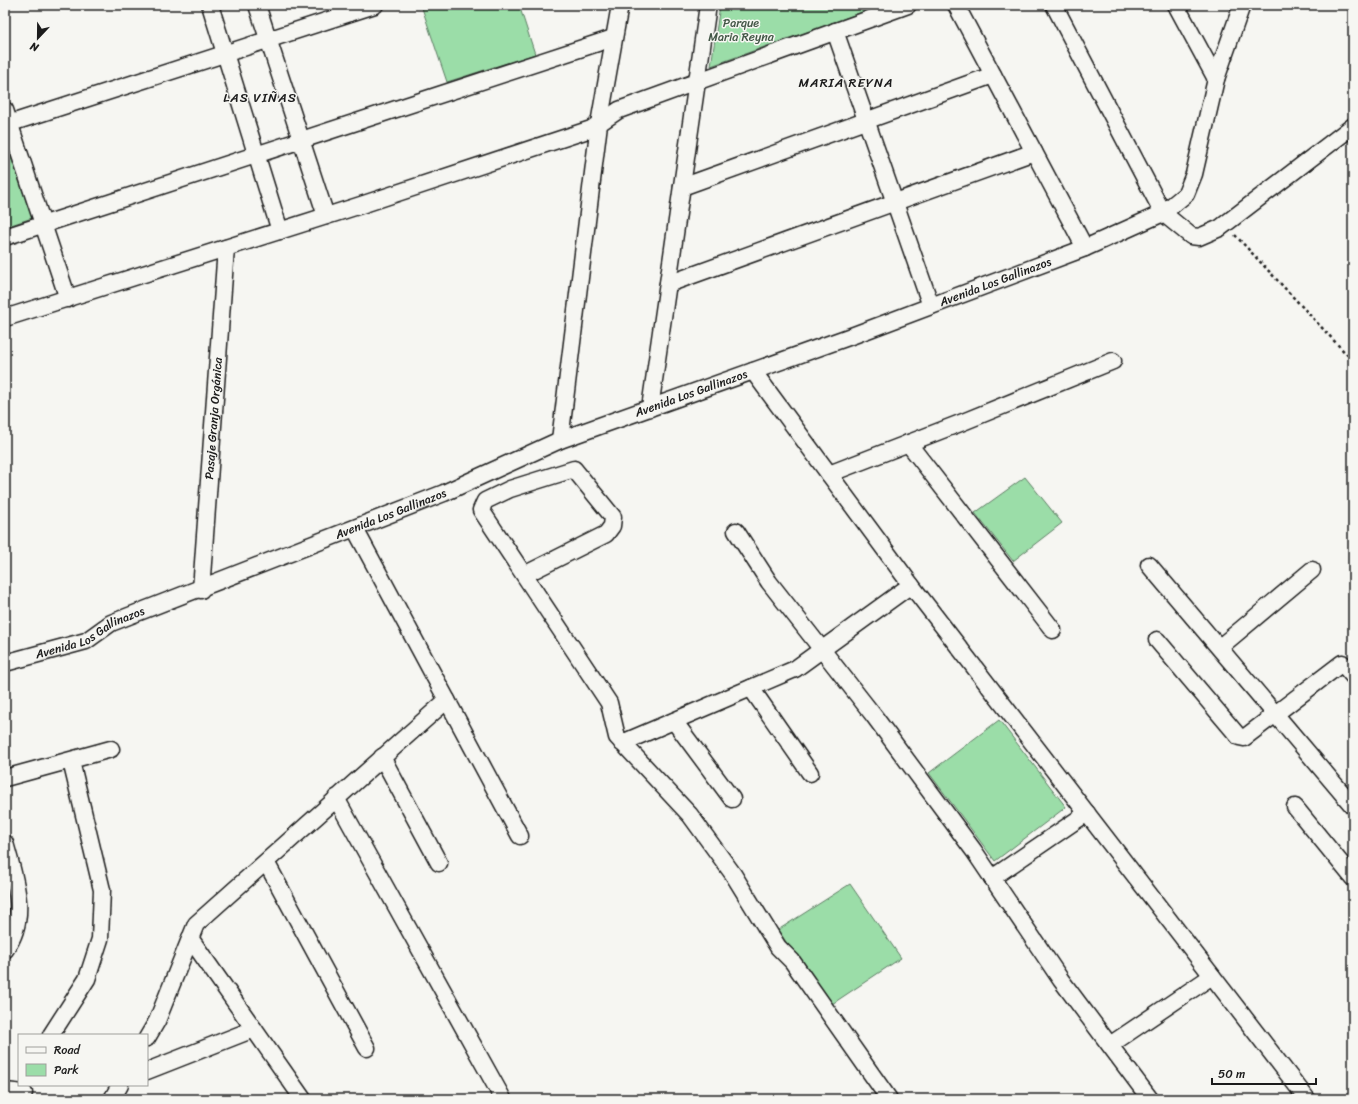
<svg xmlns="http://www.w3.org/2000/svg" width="1358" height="1104" font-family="Sriracha,sans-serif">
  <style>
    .green { fill: #9bdda8; stroke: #5c7c62 }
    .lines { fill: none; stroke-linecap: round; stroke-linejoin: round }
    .minor-casing { stroke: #1c1c1c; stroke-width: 19 }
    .path { stroke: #1c1c1c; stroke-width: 2.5; stroke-dasharray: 3 3; stroke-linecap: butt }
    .minor { stroke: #f6f6f2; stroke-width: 16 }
    .labels { text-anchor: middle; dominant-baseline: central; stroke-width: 3; stroke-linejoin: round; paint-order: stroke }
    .park-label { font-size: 12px; fill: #425646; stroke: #f6f6f2 }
    .street-label { font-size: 12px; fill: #1c1c1c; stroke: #f6f6f2 }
    .neighbourhood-label { font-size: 13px; letter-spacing: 1px; fill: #1c1c1c; stroke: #f6f6f2 }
  </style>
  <rect width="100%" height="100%" fill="#f6f6f2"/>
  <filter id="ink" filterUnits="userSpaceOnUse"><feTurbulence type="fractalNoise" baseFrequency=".025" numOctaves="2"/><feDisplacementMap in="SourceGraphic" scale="8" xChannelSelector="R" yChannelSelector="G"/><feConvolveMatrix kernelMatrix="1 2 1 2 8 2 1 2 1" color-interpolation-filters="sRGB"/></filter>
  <g filter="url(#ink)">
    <g class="green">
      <path d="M421,5h98l16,49 -88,28z"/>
      <path d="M720,5h162l-171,61z"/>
      <path d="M5,140l27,78 -27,9z"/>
      <path d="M1025,477l37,46 -49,38 -38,-48z"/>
      <path d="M999,720l67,87 -71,54 -66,-88z"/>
      <path d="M850,884l51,74 -72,48 -51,-76z"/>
    </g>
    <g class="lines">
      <g class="minor-casing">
        <g id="minor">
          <path d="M210,5l70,226"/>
          <path d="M257,5l69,211"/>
          <path d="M956,5l129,243"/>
          <path d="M1054,5l109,208 23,-19 8,-20 22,-95 26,-74"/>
          <path d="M1176,5l40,74"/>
          <path d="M835,31l96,275"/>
          <path d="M5,110l63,189"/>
          <path d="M5,125l370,-120"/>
          <path d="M682,187l311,-112"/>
          <path d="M5,237l608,-199"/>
          <path d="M668,284l366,-132"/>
          <path d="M5,318l356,-113 230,-76 28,-19 289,-105"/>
          <path d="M753,371l158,214 396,514"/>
          <path d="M650,408l58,-403"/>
          <path d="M560,440l39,-316 21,-119"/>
          <path d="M908,443l145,187"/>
          <path d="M829,474l134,-52 150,-61"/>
          <path d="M355,529l165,307"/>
          <path d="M736,531l33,51 105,134 100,135 87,129 89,119"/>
          <path d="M1149,565l204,241"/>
          <path d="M524,575l82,-41 6,-8 1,-9 -39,-48 -64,20 -25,12 -4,9 128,193 8,34 73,78 43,59 45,73 14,14 97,138"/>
          <path id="s1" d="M201,590l25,-342"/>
          <path d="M1157,640l82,97 5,1 98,-75 11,13"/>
          <path d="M1220,647l92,-77"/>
          <path id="s2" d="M5,663l81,-22 25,-18 333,-130 116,-53 294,-105 231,-87 78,-35 28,23 8,1 21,-9 133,-102"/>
          <path d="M751,688l59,85"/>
          <path d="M674,721l58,78"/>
          <path d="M622,743l173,-74 116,-84"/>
          <path d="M382,757l57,106"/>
          <path d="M5,778l106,-29"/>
          <path d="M336,798l167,301"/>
          <path d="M1295,807l58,71"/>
          <path d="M5,843c10,36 24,75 0,107"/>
          <path d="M266,862l101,186"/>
          <path d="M992,878l95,-65"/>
          <path d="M190,938l113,161"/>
          <path d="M51,1035l36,-56 13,-40 2,-49 -31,-129"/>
          <path d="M147,1038l10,-17 39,-97 251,-224"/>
          <path d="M1110,1045l102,-69"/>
          <path d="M147,1071l107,-42"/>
          <path d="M5,1091l19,2"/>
          <path d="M112,1099l8,-14"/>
        </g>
      </g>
      <path class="path" d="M1235,235l118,126"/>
      <use href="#minor" class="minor"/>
    </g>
  </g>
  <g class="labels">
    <g class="park-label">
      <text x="741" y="23">Parque<tspan x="741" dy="14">Maria Reyna</tspan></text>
    </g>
    <g class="street-label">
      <text stroke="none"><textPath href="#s2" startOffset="1063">Avenida Los Gallinazos</textPath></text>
      <text stroke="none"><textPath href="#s2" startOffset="739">Avenida Los Gallinazos</textPath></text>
      <text stroke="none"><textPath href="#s1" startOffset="172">Pasaje Granja Orgánica</textPath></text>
      <text stroke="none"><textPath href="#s2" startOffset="415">Avenida Los Gallinazos</textPath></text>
      <text stroke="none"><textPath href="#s2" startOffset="91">Avenida Los Gallinazos</textPath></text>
    </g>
    <g class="neighbourhood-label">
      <text x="846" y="82">MARIA REYNA</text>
      <text x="260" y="97">LAS VIÑAS</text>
    </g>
  </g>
  <rect width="1358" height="1104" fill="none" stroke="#f6f6f2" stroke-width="20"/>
  <rect x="10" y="10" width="1338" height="1084" fill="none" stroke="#1c1c1c" stroke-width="1.5" filter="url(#ink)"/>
  <rect x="18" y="1034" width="130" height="52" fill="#f6f6f2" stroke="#9f9f9c"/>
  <rect x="26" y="1047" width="20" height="6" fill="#f6f6f2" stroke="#9f9f9c"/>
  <text x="54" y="1054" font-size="12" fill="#1c1c1c">Road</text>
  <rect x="26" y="1064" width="20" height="12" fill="#9bdda8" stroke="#9f9f9c"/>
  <text x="54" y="1074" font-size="12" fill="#1c1c1c">Park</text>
  <g transform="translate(38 38) rotate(202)" stroke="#f6f6f2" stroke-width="3" paint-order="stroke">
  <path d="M0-3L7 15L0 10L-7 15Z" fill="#1c1c1c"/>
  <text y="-6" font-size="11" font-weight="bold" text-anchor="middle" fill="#1c1c1c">N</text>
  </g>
  <path d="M1212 1078v6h104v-6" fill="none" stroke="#1c1c1c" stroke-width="2"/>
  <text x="1218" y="1078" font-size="12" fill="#1c1c1c" stroke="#f6f6f2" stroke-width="3" paint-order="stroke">50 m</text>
</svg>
